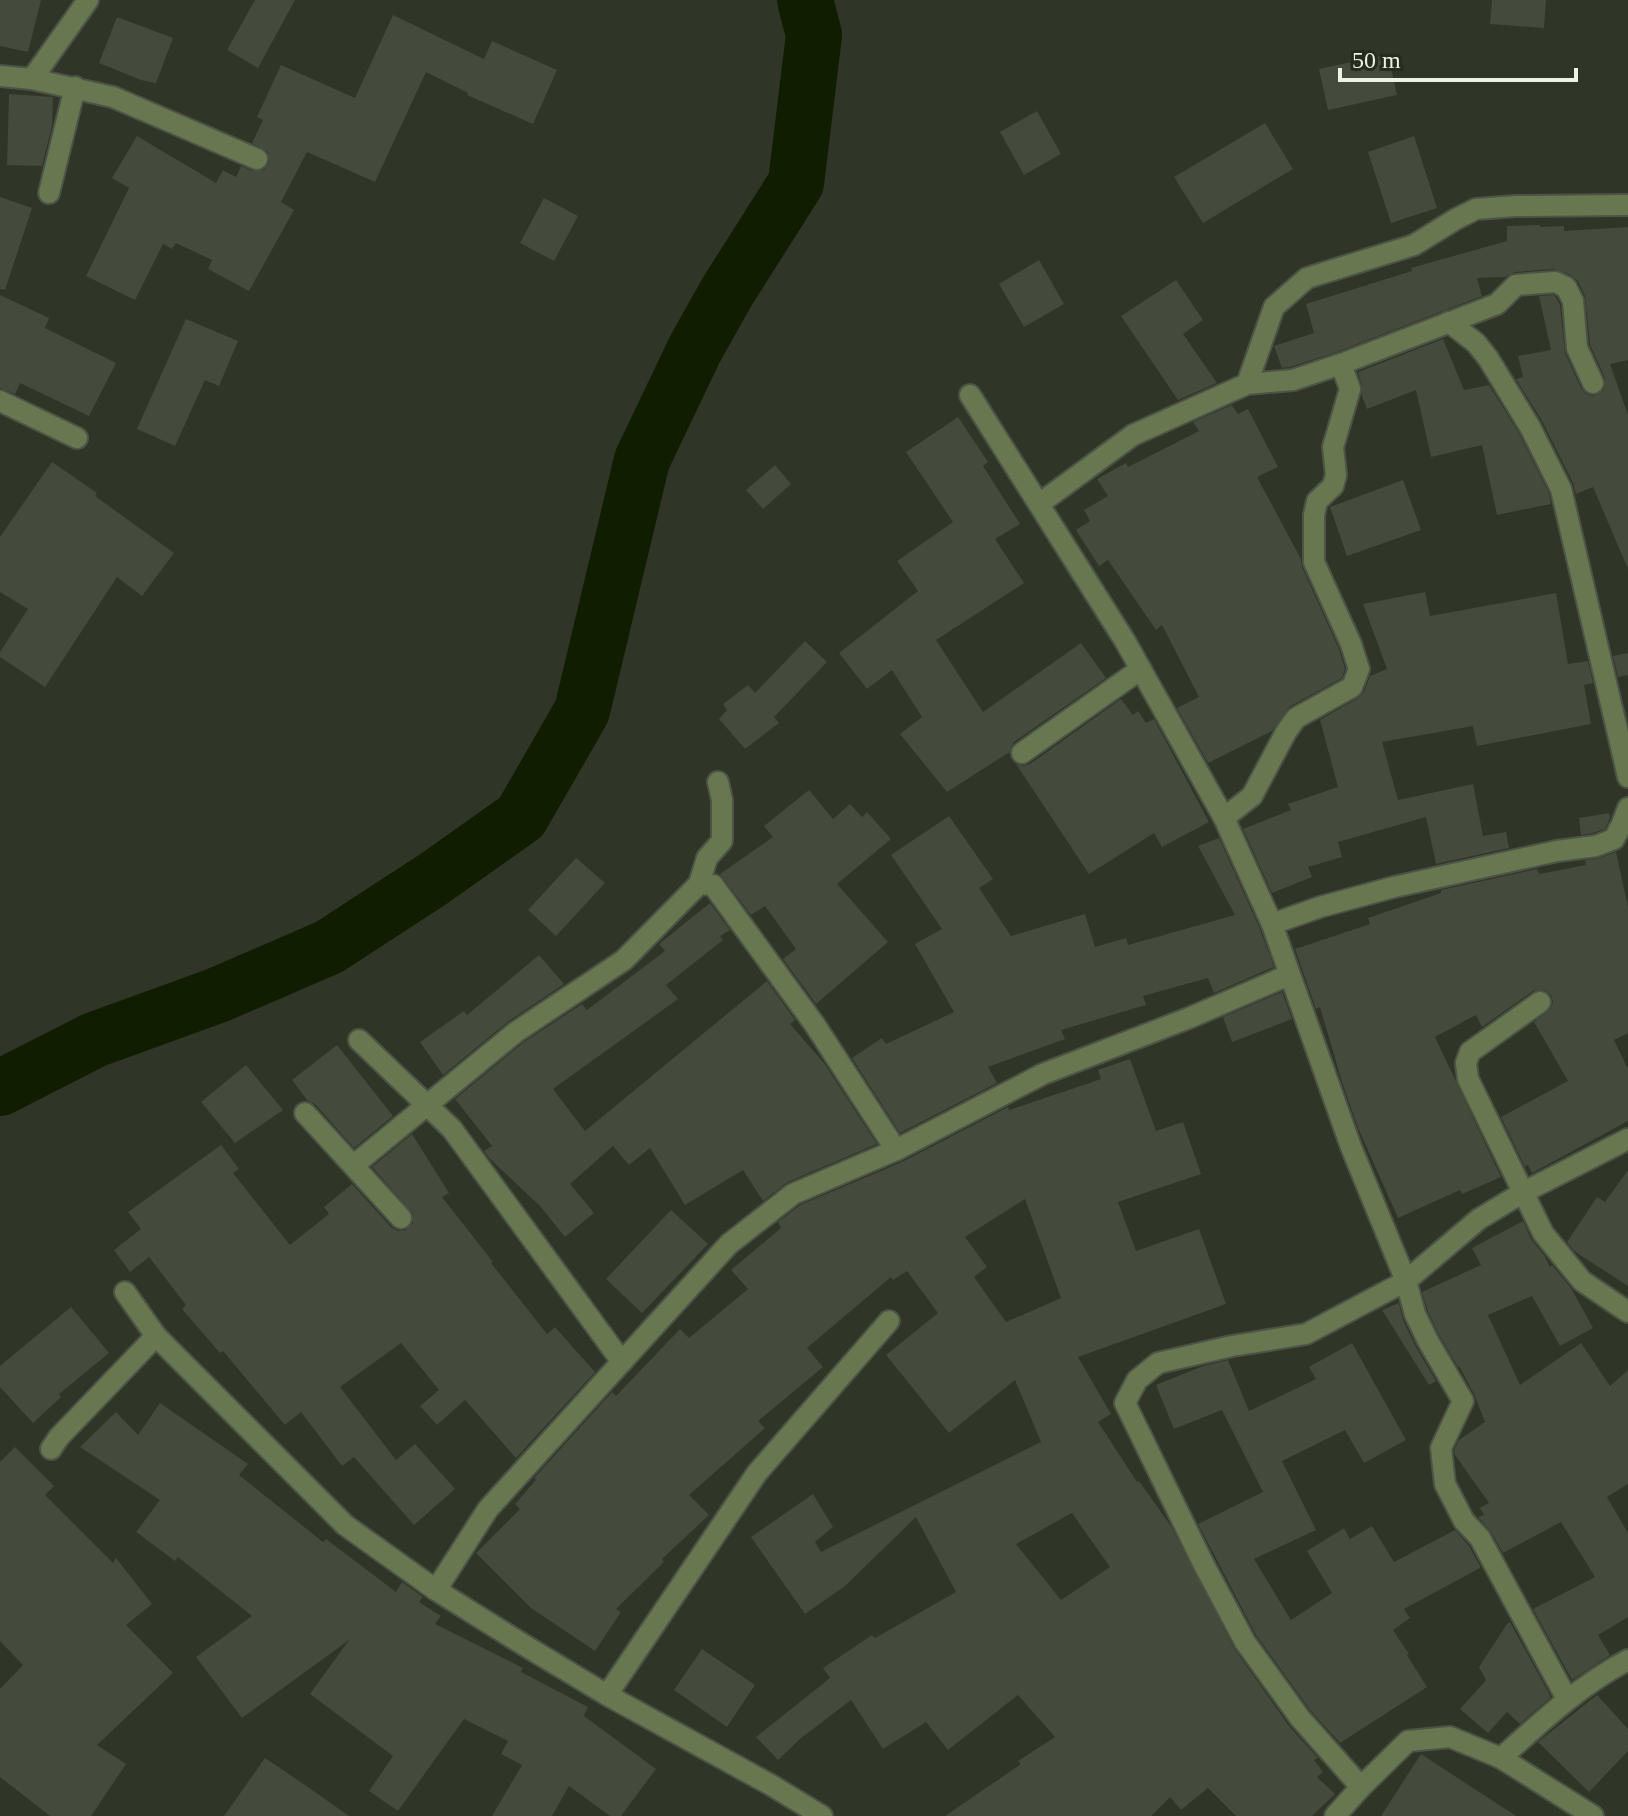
<svg xmlns="http://www.w3.org/2000/svg" width="1628" height="1816" font-family="'Times New Roman',serif">
  <style>
    .lines { fill: none; stroke-linecap: round; stroke-linejoin: round }
    .river { stroke: #111d00; stroke-width: 56 }
    .building { fill: #444a3c; fill-rule: evenodd }
    .street-casing { stroke: #4d5346; stroke-width: 24 }
    .street { stroke: #677851; stroke-width: 20 }
  </style>
  <rect width="100%" height="100%" fill="#2f3527"/>
  <g class="lines">
    <path class="river" d="M0,1088l94,-48 124,-45 111,-48 103,-67 89,-63 61,-106 60,-251 53,-111 32,-57 69,-109 18,-148 -9,-35"/>
  </g>
  <g class="building">
    <path d="M0,0h41l-13,52 -28,-6z"/>
    <path d="M255,0h40l-37,68 -31,-18z"/>
    <path d="M1492,0h54l-2,28 -54,-4z"/>
    <path d="M393,15l91,44 8,-18 65,29 -24,54 -66,-29 1,-2 -42,-21 -51,110 -68,-30 -26,50 13,8 -45,81 -41,-22 4,-9 -36,-17 -4,6 -9,-5 -28,56 -49,-24 43,-88 -17,-10 25,-42 79,47 7,-13 13,7 5,-11 12,5 11,-1 5,-7 -1,-11 -16,-9 11,-23 -6,-3 24,-52 74,33z"/>
    <path d="M117,17l56,21 -17,45 -15,-3 -42,-17z"/>
    <path d="M1388,54l9,41 -69,15 -9,-41z"/>
    <path d="M9,94l44,3 -1,29 -10,40 -35,-1z"/>
    <path d="M1037,111l24,43 -37,21 -24,-43z"/>
    <path d="M1265,123l28,46 -90,54 -29,-46z"/>
    <path d="M1414,136l23,72 -46,15 -23,-71z"/>
    <path d="M0,197l32,11 -27,82 -5,-1z"/>
    <path d="M544,198l34,18 -24,45 -34,-18z"/>
    <path d="M1540,225v2l24,-1v5l64,-4v133l-18,4 18,51v154l-35,-82 -17,7 -3,-11 -31,-62 -26,-42 7,-2 -5,-21 33,-6 -12,-54 14,-1 3,2 4,8 5,48 16,35 5,6 7,2 6,-2 5,-4 1,-12 -15,-33 -5,-49 -7,-15 -7,-6 -17,-6 -39,3 -10,5 -28,1 5,18 -145,56 -47,15 -8,1 -8,-22 40,-13 -8,-29 106,-33 -1,-3 96,-27v-15z"/>
    <path d="M1039,260l25,44 -40,23 -25,-43z"/>
    <path d="M1176,280l27,40 -20,14 34,49 -39,17 -57,-84z"/>
    <path d="M0,295l49,23 -4,10 71,35 -27,53 -69,-33 -5,11 -15,-6z"/>
    <path d="M186,319l52,22 -19,45 -14,-6 -30,66 -38,-17z"/>
    <path d="M1443,339l21,51 25,-5 30,48 30,60 2,11 -54,11 -15,-70 -51,12 -15,-67 -49,19 -5,-13v-10l-4,-14z"/>
    <path d="M1232,405l6,9 10,-5 30,58 -21,10 44,82 1,8 37,82 6,20 -3,9 -53,29 -17,24 -64,32 -31,-55 22,-11 -37,-72 -6,5 -48,-70 -9,6 -23,-36 14,-9 -6,-11 24,-14 -11,-17 29,-16 2,4 71,-36 -6,-9z"/>
    <path d="M958,417l30,45 -5,4 37,58 -25,15 29,44 -88,57 47,72 98,-69 25,35 -92,64 -3,5 -2,7 -1,-1 -61,39 -47,-58 22,-17 -30,-47 -25,19 -28,-36 79,-62 -21,-30 56,-39 -47,-70z"/>
    <path d="M52,462l45,31 -2,3 79,57 -32,43 -25,-19 -72,110 -45,-30v-5l28,-43 -28,-17v-55z"/>
    <path d="M775,465l16,19 -28,25 -17,-19z"/>
    <path d="M1403,480l18,50 -74,26 -17,-49z"/>
    <path d="M1425,592l5,24 126,-23 12,71 20,-3 5,22 -9,2 7,39 -114,22 -4,-20 -91,16 16,58 75,-16 10,52 23,-4 3,16 -73,16 -10,-47 -88,25 4,15 -34,10 4,10 -40,16 -29,-64 48,-19 -3,-6 50,-17 -18,-67 38,-22 6,-6 6,-16 17,-7 -24,-65z"/>
    <path d="M805,641l22,21 -53,55 5,6 -34,26 -26,-30 8,-9 -4,-6 25,-19 7,8z"/>
    <path d="M1628,653v22l-10,2 -5,-21z"/>
    <path d="M1121,699l12,16 5,-4 8,12 8,-4 55,103 -47,25 -8,-14 -65,41 -73,-110 6,2 8,-2z"/>
    <path d="M809,790l24,29 17,-15 12,13 5,-5 24,27 -54,45 51,58 -72,62 -33,-45 13,-10 -31,-43 -14,9 -31,-41 53,-37 -9,-11z"/>
    <path d="M1609,813l1,5 -5,11 -12,4 -12,2 -2,-17z"/>
    <path d="M949,816l44,63 -14,9 32,48 74,-22 10,33 31,-9 2,7 107,-30 -37,-69 21,-8 41,91 14,38 -60,26 -6,-15 -65,18 3,9 -85,25 4,9 -77,28 9,16 -97,50 -48,-75 30,-20 4,6 68,-32 -39,-68 27,-15 -51,-74z"/>
    <path d="M1616,852l12,55v126l-14,7 14,29v52l-96,52 -4,-8 -3,2 -24,-50 67,-36 -34,-59 17,-14 2,-6 -2,-7 -6,-5 -12,1 -51,36 -6,-12 -41,22 66,140 -39,17 -2,-4 -62,28 -40,-90 -16,-46 -22,-75 -4,2 -21,-60 75,-25 -2,-6 73,-25v-3l96,-21 2,5 47,-9 -1,-5 15,-2z"/>
    <path d="M576,858l29,25 -49,53 -28,-26z"/>
    <path d="M710,903l20,27 -10,6 3,4 -57,45 12,14 -125,90 32,42 182,-150 28,39 -5,4 34,39 53,81 -89,38 -25,19 -20,-31 -58,35 -35,-57 -21,17 -16,-19 -43,38 24,29 -29,24 -25,-31 -51,-48 -5,-7 8,-5 -37,-47 69,-57 58,-38 5,6 78,-59 -6,-7z"/>
    <path d="M539,955l25,29 -55,37 -66,54 -23,-33 44,-31 3,4z"/>
    <path d="M1282,992l10,27 -60,23 -9,-25z"/>
    <path d="M337,1045l56,71 -39,32 -39,-44 -8,-4 -15,-20z"/>
    <path d="M1130,1059l26,72 27,-9 18,52 -83,28 18,49 63,-22 27,75 -148,53 33,57 -13,8 39,60 2,-1 32,45 63,122 55,78 29,32 -4,2 9,12 -6,5 18,17 -23,22h-76l-28,-28 -27,22 -11,-13 -19,19h-206l76,-52 -3,-3 37,-24 -37,-42 -70,55 -22,-28 -43,27 -32,-49 -51,39 -22,21 -22,-23 74,-59 -7,-10 49,-33 3,3 81,-46 -40,-75 -71,69 -40,28 -54,-77 62,-43 20,33 -18,15 6,10 220,-110 -26,-62 -66,53 -63,-78 52,-42 -31,-42 -14,9 -2,-3 -84,71 16,19 -65,54 7,7 -76,67 20,20 -47,44 2,3 -48,47 5,3 -26,39 -64,-43 -55,-55 44,-44 -5,-5 21,-24 -2,-2 78,-86 4,4 64,-67 9,9 59,-49 -17,-19 50,-42 -3,-6 22,-17 102,-43 106,-55 1,3 92,-31 -3,-9zM1025,1199l36,99 -55,24 -32,-45 13,-10 -22,-30zM1072,1513l38,54 -49,33 -45,-56z"/>
    <path d="M246,1065l37,45 -48,33 -34,-41z"/>
    <path d="M412,1134l37,59 -7,4 51,65 -2,1 56,71 8,-7 40,45 -79,86 -51,-58 -28,25 -17,-19 19,-16 -38,-47 -61,44 56,73 19,-16 40,45 -41,36 -60,-68 -12,9 -41,-54 -16,13 -62,-74 -3,2 -38,-44 4,-4 -37,-48 -19,15 -16,-22 27,-21 -13,-17 93,-67 18,24 -6,4 57,72 39,-31 -5,-7 28,-23 39,43 7,4 7,-1 8,-7v-9l-41,-47z"/>
    <path d="M1628,1170v116l-54,-35 -7,-9 30,-45 8,5z"/>
    <path d="M671,1210l37,34 -66,69 -36,-34z"/>
    <path d="M1523,1221l8,18 13,16 6,12 2,-2 19,23 22,40 -33,18 -28,-50 -44,19 32,70 61,-42 29,43 18,-16v114l-21,13 21,36v84l-30,18 12,20 -38,25 -39,-71 62,-32 -34,-55 -58,31 -12,-21 -13,-15 6,-2 -4,-7 9,-5 -34,-48 -1,-5 5,-10 26,-18 -11,-28 -15,-28 -1,1 -19,-32 -12,-26 -5,-17 59,-27 -9,-17z"/>
    <path d="M1399,1303l4,17 13,27 20,34 -7,4 -47,-75z"/>
    <path d="M71,1307l38,46 -50,41 2,3 -28,26 -33,-36v-21z"/>
    <path d="M1352,1343l54,97 -42,23 -19,-33 -63,31 34,69 -62,29 37,61 41,-27 -25,-42 37,-23 6,11 22,-13 22,36 61,-32 14,16 11,20v2l-76,41 6,9 -17,12 16,24 -2,1 20,32 -87,56 -30,-33 -54,-75 -58,-111 65,-32 -41,-82 -48,19 -18,-44 47,-19 25,-6 21,51 67,-32 -7,-12z"/>
    <path d="M160,1403l88,61 -9,11 84,67 3,-3 70,53 6,-10 21,15 -4,5 22,14 -6,8 88,44 -2,4 67,35 -4,9 72,53 -35,47h-11l-41,-30 -17,30h-60l30,-51 -21,-11 7,-13 -44,-22 -66,92 -29,-20 24,-35 -83,-62 39,-54 -107,78 -46,-61 56,-41 -74,-59 -3,4 -39,-29 24,-32 -80,-53 36,-35 22,23z"/>
    <path d="M15,1447l39,39 -9,9 68,68 3,-5 36,46 -26,21 47,48 -76,72 29,19 -35,52h-41l-50,-39v-88l23,-24 -23,-24v-179z"/>
    <path d="M1510,1622l41,75 -31,27 -13,-12 -19,21 -28,-24 26,-29 -7,-13 28,-43z"/>
    <path d="M702,1649l53,36 -28,42 -53,-37z"/>
    <path d="M1597,1695l31,34v22l-39,41 -51,-50z"/>
    <path d="M1421,1754l95,62h-135z"/>
    <path d="M265,1758l43,29 41,29h-125z"/>
  </g>
  <g class="lines">
    <g class="street-casing">
      <g id="street">
        <path d="M0,76l32,3 81,18 144,62"/>
        <path d="M32,79l56,-79"/>
        <path d="M49,193l26,-106"/>
        <path d="M1449,322l27,21 12,15 42,69 31,62 67,288"/>
        <path d="M1247,384l27,-77 33,-29 107,-33 42,-26 20,-10 40,-3 112,-1"/>
        <path d="M970,395l155,246 99,177 48,106 79,223 55,134 9,33 13,27 35,60 -22,47 4,36 19,37 16,17 87,161"/>
        <path d="M0,401l77,37"/>
        <path d="M1039,504l94,-69 114,-51 46,-4 48,-16 156,-60 19,-19 39,-3 11,5 7,14 4,47 16,35"/>
        <path d="M1022,753l119,-84"/>
        <path d="M1224,818l28,-22 34,-64 10,-14 56,-31 7,-18 -8,-25 -37,-82v-47l3,-14 16,-15 3,-11 -3,-28 17,-58 -9,-25"/>
        <path d="M699,884l14,1 102,140 81,125"/>
        <path d="M1272,924l48,-17 74,-20 163,-36 39,-5 18,-7 8,-15 6,-16"/>
        <path d="M1540,1002l-70,50 -4,11 2,16 75,154 39,48 46,31"/>
        <path d="M359,1040l93,89 170,233"/>
        <path d="M305,1113l96,105"/>
        <path d="M354,1165l162,-133 108,-72 75,-76 8,-26 15,-17v-41l-4,-18"/>
        <path d="M125,1292l31,44 189,189 91,65 88,55 83,50 164,90 51,31"/>
        <path d="M51,1449l8,-12 97,-101"/>
        <path d="M436,1590l52,-81 241,-265 64,-50 103,-44 147,-76 146,-56 100,-43"/>
        <path d="M607,1695l150,-222 132,-152"/>
        <path d="M1501,1758c40,-36 79,-73 127,-98"/>
        <path d="M1361,1787l-61,-69 -55,-76 -41,-77 -79,-162 12,-23 21,-17 74,-17 74,-12 100,-53 73,-62 43,-26 106,-54"/>
        <path d="M1335,1816l26,-29 47,-46 42,-4 51,21 92,58"/>
      </g>
    </g>
    <use href="#street" class="street"/>
  </g>
  <path d="M1340 68v12h236v-12" fill="none" stroke="#edf2e9" stroke-width="4"/>
  <text x="1352" y="68" font-size="24" fill="#edf2e9" stroke="#252b1d" stroke-width="6" paint-order="stroke">50 m</text>
</svg>
